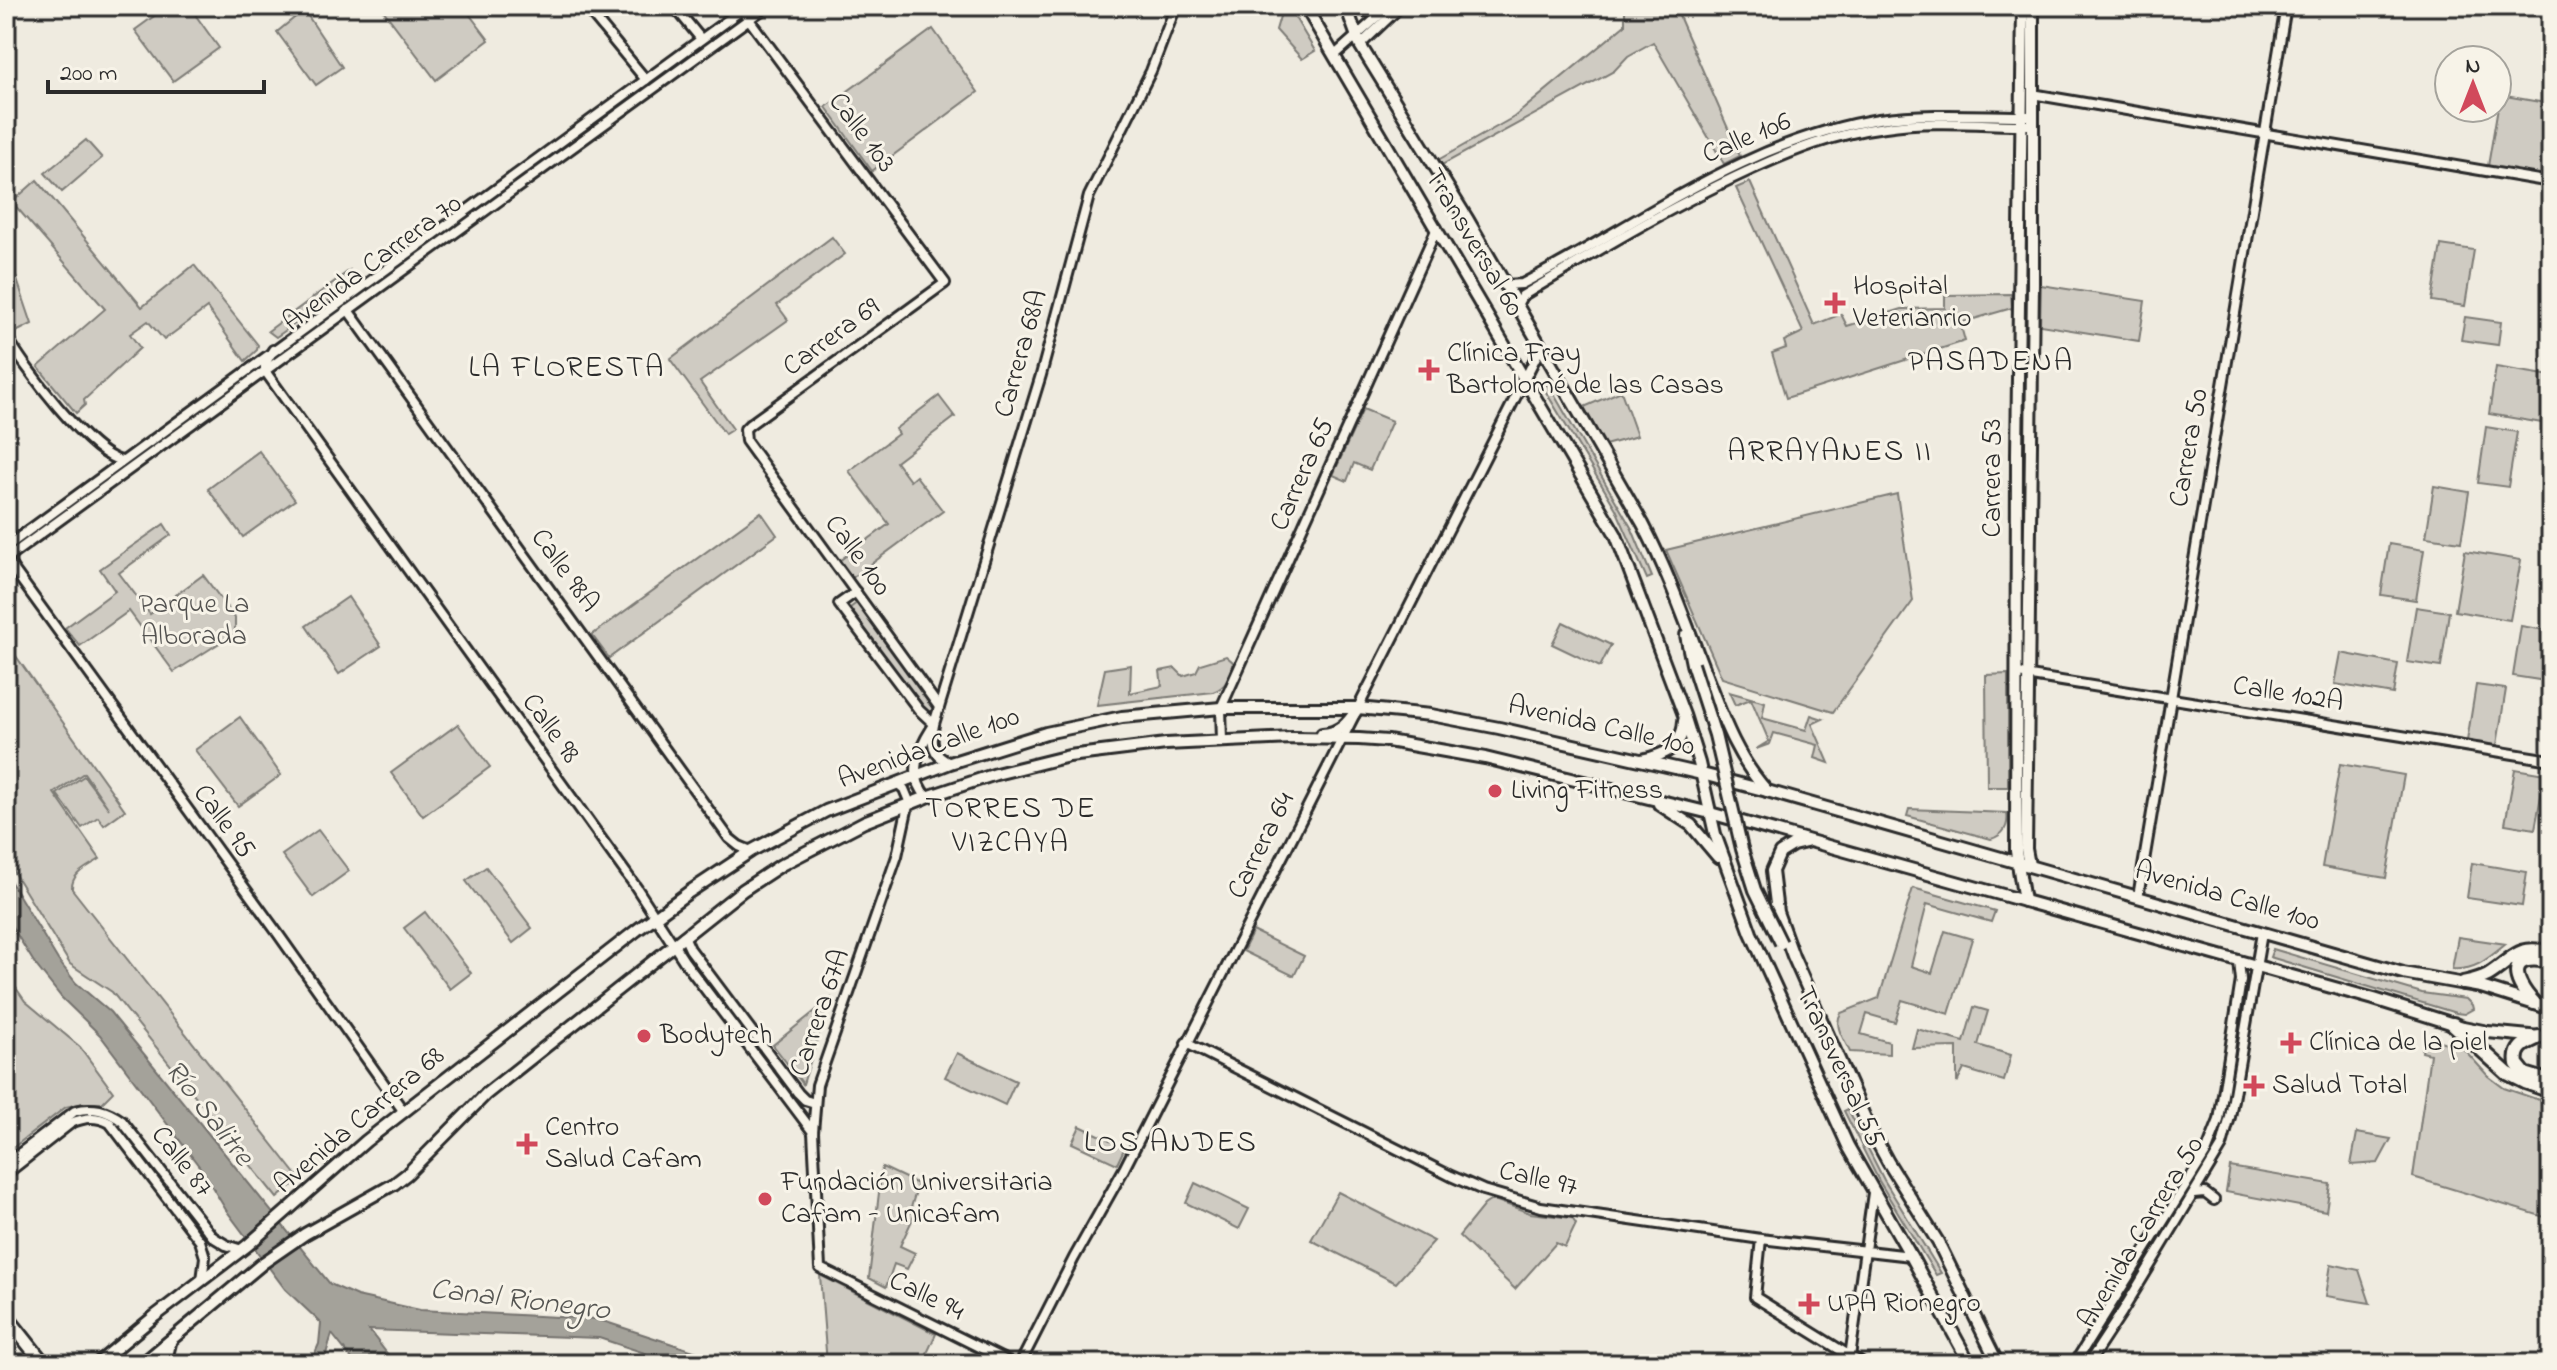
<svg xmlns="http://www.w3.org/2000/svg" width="2557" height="1370" font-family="'Indie Flower',sans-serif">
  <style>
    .green { fill: #cfcbc2; stroke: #7d7b76; stroke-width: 2 }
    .water { fill: #a4a29a; stroke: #74726e; stroke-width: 2 }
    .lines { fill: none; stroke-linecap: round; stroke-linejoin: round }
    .minor-casing { stroke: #2b2b2b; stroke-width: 14 }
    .major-casing { stroke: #2b2b2b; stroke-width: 16 }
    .highway-casing { stroke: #2b2b2b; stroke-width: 18 }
    .minor { stroke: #f7f3e8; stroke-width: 8 }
    .major { stroke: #f7f3e8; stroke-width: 10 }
    .highway { stroke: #f7f3e8; stroke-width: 12 }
    .major-bridge-casing { stroke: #2b2b2b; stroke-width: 16; stroke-linecap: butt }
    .major-bridge { stroke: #f7f3e8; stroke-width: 10 }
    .poi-dot { fill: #d1495b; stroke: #f7f3e8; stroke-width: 3 }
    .labels { text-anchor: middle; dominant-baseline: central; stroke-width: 6; stroke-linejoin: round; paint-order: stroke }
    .street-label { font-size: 28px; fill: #2b2b2b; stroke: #f7f3e8 }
    .poi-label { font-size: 28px; fill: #2b2b2b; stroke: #f7f3e8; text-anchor: start }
    .park-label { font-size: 28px; fill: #545351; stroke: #f7f3e8 }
    .neighbourhood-label { font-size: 30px; letter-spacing: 2px; fill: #2b2b2b; stroke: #f7f3e8 }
    .water-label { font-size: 30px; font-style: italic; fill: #555552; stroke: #f7f3e8 }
  </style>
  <rect width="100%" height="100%" fill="#efebe0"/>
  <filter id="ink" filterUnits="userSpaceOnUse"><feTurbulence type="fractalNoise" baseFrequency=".0125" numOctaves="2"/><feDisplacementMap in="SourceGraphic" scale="16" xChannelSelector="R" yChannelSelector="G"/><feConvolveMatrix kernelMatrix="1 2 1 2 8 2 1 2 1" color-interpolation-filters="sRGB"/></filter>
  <g filter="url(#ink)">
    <g class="green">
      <path d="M168,6h21l30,42 -46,33 -38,-51z"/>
      <path d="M380,6h83l26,34 -53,40z"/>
      <path d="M1283,6h5l27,45 -13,8 -26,-29z"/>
      <path d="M1622,6h64l-7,10 61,140 -16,8 -71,-122 -25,14 -14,15 -172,94 -4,-5 76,-43 111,-92v-15z"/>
      <path d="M304,10l38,57 -26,18 -39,-53z"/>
      <path d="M933,29l45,63 -106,79 -46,-64z"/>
      <path d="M2500,95l51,9v73l-63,-11z"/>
      <path d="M86,140l16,18 -40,34 -17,-19z"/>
      <path d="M37,180l105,127 52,-42 64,80 -1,5 -12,11 -38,-53 -43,32 -16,-19 -18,13 10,14 -56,52 1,5 -9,8 -38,-46 67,-58 -93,-107z"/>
      <path d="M1750,182l64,143 27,-11 6,12 55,-17 43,-1v-13l66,-1 1,14 -52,15 5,18 -179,57 -14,-45 14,-5 -2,-7 19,-9 -67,-144z"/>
      <path d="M832,237l13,17 -68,51 11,15 -88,62 33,47 -8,5 -55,-75z"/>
      <path d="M2441,245l33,5 -9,56 -33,-5z"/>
      <path d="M6,247l26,77 -18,9 -8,-28z"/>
      <path d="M350,270l7,11 -81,56 -8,-6z"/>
      <path d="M2041,285l104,16 -6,40 -99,-16z"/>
      <path d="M2465,317l36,5 -3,23 -37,-5z"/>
      <path d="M2496,367l55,9 -3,48 -59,-10z"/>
      <path d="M1548,384l84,145 20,48 -5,2 -31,-70 -73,-122z"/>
      <path d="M1621,391l16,45 -32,9 -21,-38z"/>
      <path d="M939,396l16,21 -59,45 14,19 6,-5 27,35 -91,67 -13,-17 50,-37 -40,-53 49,-37 -3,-5z"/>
      <path d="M1363,409l29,12 -22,49 -16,-7 -7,18 -14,-6z"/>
      <path d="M2486,427l31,5 -9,55 -30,-4z"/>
      <path d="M259,451l36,49 -52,37 -35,-48z"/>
      <path d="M2434,486l35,6 -8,50 -35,-5z"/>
      <path d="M1897,494l16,107 -80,111 -111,-34 -56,-128z"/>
      <path d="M761,512l16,23 -168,123 -17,-23z"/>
      <path d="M164,524l7,11 -52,38 31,41 53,-39 32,43v15l-61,39 -45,-61 -49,35 -15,-18 50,-37 -15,-22z"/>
      <path d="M2389,544l35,6 -8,50 -35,-5z"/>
      <path d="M2465,551l56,9 -11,60 -55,-9z"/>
      <path d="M348,597l33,49 -42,28 -33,-48z"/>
      <path d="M858,602l76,106 -7,6 -77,-106z"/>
      <path d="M2416,607l33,5 -8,55 -34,-5z"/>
      <path d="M1563,622l48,23 -11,22 -48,-23z"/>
      <path d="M2521,626l30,5v22l-5,28 -33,-5z"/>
      <path d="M6,642l119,168 -21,15 -6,-8 -16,11 -25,-34 27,-18 25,33 -25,-36 -30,20 46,66c-12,8 -29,14 -28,30l228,290 -23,19 -165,-206 -42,-28 -64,-104z"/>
      <path d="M2341,653l57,11 -5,30 -58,-10z"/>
      <path d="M1226,656l7,6c-1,13 -7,25 -20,30l-116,13 8,-36 26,-4 -1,28 32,-7 -2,-15 15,-3 8,8 13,-4 4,-8z"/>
      <path d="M2008,674v113h-21l-1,-112z"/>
      <path d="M2476,685l30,4 -9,56 -30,-4z"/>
      <path d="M1729,692l36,10 -3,16 44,12 5,-15 12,4 -11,5 17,39 -14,-5 3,-13 -44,-12 -4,11 -14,5 13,-8 -18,-42 -16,6z"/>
      <path d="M240,717l41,58 -43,31 -43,-56z"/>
      <path d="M458,724l32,43 -67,49 -32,-43z"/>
      <path d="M2340,764l64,11 -18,103 -64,-11z"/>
      <path d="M2515,769l30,5 -10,55 -30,-5z"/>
      <path d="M1909,809l98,4c2,13 -3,22 -16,26l-84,-23z"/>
      <path d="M318,830l31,41 -36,26 -31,-42z"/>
      <path d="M2472,863l55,9 -5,34 -55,-8z"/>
      <path d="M486,867l46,61 -19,15 -47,-62z"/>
      <path d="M1913,888l82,23 -4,11 -64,-18 -16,62 21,7 13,-42 27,8 -23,75 -47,-14 -7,22 -28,-8 -6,20 28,8v12l-39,-2c-6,-13 -17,-26 -9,-39l38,-15z"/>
      <path d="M425,912l46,61 -21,16 -46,-61z"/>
      <path d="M1253,931l51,25 -10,20 -51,-25z"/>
      <path d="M2458,937l48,7c-17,14 -31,27 -54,25z"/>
      <path d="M2273,949l149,44 44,6 6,6 1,4 -9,5 -8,-1 -186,-56z"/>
      <path d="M14,985l11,16 55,46 33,45 -11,11h-18l-18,4 -60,46v-161z"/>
      <path d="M830,999l-27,85 -30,-39z"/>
      <path d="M1974,1007l14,4 -10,34 33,10 -7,26 -40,-12 -7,14v-36l-45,1 5,-19 47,13z"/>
      <path d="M2424,1037l38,10 26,29 16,12 47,16v115l-138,-42 17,-123 -8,-2z"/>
      <path d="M957,1053l59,28 -11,24 -60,-28z"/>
      <path d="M1848,1109l36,71 57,93 -5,2 -57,-94 -35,-70z"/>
      <path d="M1080,1126l45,21 -8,17 -45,-21z"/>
      <path d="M2357,1133l34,6 -13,24 -27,2z"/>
      <path d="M882,1167l36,17 -8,27 5,3 -15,32 15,7 -8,16 -13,-5 -8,23 -17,-9z"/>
      <path d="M2230,1167l100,17 -4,27 -100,-19z"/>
      <path d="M1195,1183l54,26 -10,20 -53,-26z"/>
      <path d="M1338,1192l96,49 -38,42 -85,-43z"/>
      <path d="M1490,1201h7l33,12 42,5 4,6 -11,23 -9,-4 -41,46 -56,-53 25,-31z"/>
      <path d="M2331,1264l28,6 11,33 -44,-7z"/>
      <path d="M820,1275l116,59 -14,30h-95z"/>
    </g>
    <path class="water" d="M6,874l52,86 18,23 34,29 220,272 27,12 63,14 177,9 136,45h-55l-79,-26 -230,-8 26,34h-39l-24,-30 -9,30h-13l9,-20 2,-21 -36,-34 -59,-79 -24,-40 -102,-135 -38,-37 -27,-34 -29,-47z"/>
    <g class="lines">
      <g class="minor-casing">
        <g id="minor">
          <path d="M585,6l61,74"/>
          <path d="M674,6l27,33"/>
          <path d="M742,10l203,273 -196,142 -4,4 1,12 193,266"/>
          <path d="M1360,45l41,-39"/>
          <path d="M1335,55l55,-49"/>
          <path d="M2032,94l519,88"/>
          <path d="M1506,285l16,-1c116,-60 225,-144 357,-165 50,-7 102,-3 152,-3"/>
          <path d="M1517,305l5,-9c73,-44 146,-88 224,-124 45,-21 90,-39 139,-45 48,-7 98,-2 146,-2"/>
          <path d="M348,310l381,528 10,8 12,5"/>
          <path d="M6,335c16,30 84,120 116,126"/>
          <path d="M273,350l-8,14v7l371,516 48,74 129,171"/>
          <path d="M6,547l741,-541"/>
          <path d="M6,559l761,-553"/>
          <path d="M6,559l270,372 128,181"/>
          <path d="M856,592l-17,12 80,106 15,14"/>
          <path d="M2018,674l533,86"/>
          <path d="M1222,741l-1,-33 216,-480"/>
          <path d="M950,763c-19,-8 -19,-21 -16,-39l107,-349 48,-179 62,-125 25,-65"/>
          <path d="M897,783l7,6 5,12 -12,55 -80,229 -4,47 7,136 193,96"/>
          <path d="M927,797c-20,-21 -9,-47 5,-69"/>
          <path d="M2138,897l148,-891"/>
          <path d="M684,936l6,13 108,144 7,7 10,3"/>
          <path d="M1186,1043l265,133 32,14 58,17 220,32 150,17"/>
          <path d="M6,1164l69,-53c18,-5 32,-1 47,10l91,116 13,8 16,5"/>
          <path d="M6,1174l65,-51c14,-6 25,-7 39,0l90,118 5,16 -3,23"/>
          <path d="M2195,1194l10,-1 9,7"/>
          <path d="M1761,1239l-6,58 108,67"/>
          <path d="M1020,1364l54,-106 50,-89 417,-822"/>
          <path d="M1849,1364l24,-171"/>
          <path d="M2074,1364l132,-211 13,-33 22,-140 -2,-18"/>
          <path d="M2088,1364l34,-52 100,-166 8,-29 32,-184"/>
        </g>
      </g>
      <g class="major-casing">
        <g id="major">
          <path d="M1305,6l311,529 68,180 15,48 16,71 36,99 97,213 63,110 59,108"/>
          <path d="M1346,6l14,39 108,175 175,304c26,50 44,102 64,154 16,41 30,80 60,113"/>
          <path d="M1355,6l9,4 20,2"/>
          <path d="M2023,6l-6,448 -1,397 8,50"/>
          <path d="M1686,635l6,29"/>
          <path d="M1322,734c18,-1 26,-11 36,-26"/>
          <path d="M1642,760c23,-5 41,-13 42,-39"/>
          <path d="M1659,804l32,21 27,32"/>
          <path d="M1806,842l-13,3 -13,8 -8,18 5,41 16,44 76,171 19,35 50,80 60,122"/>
          <path d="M2029,865l-3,-16 7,-565v-278"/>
          <path d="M97,1364l58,-48 93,-71 118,-104 271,-211 52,-38 62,-41 75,-40 124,-48 96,-30 76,-16 99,-9h137l73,7 68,13 203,46 65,17 636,182 78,14 70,22"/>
          <path d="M142,1364l121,-101 42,-29 89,-50 13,-10 79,-80 257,-204 38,-25 83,-43 63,-25 69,-23 73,-18 97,-12 126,-6 67,1 29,2 97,17 225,55 664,186 89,28 25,5 63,6"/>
        </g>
      </g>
      <g class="highway-casing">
        <g id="highway">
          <path d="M2463,983c8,-2 17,-4 25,-8 26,-16 28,-31 63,-22"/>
          <path d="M2534,1003c-24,-25 -26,-52 17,-41"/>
          <path d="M2453,1024l54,49 18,9 26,9"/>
          <path d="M2539,1037c-13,6 -25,10 -22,27l8,10 26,8"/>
          <path d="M6,1316l38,48"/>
          <path d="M164,1364l5,-21"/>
        </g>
      </g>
      <use href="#minor" class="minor"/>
      <use href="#major" class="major"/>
      <use href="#highway" class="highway"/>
      <g class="major-bridge-casing">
        <path id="major-bridge" d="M1692,664l23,71 27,114 13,41 26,53"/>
      </g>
      <use href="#major-bridge" class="major-bridge"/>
    </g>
  </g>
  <g class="poi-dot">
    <path d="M1831 291h8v8h8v8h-8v8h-8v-8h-8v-8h8z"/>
    <path d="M1425 358h8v8h8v8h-8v8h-8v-8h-8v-8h8z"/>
    <circle cx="1495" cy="791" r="8"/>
    <circle cx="644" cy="1036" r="8"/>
    <path d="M2287 1031h8v8h8v8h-8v8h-8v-8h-8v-8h8z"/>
    <path d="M2250 1074h8v8h8v8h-8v8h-8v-8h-8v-8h8z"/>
    <path d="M523 1132h8v8h8v8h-8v8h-8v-8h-8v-8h8z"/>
    <circle cx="765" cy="1199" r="8"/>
    <path d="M1805 1292h8v8h8v8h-8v8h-8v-8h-8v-8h8z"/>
  </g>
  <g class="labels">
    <g class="street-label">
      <text transform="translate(861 133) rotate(53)">Calle 103</text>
      <text transform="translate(1747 139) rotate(-23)">Calle 106</text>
      <text transform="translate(1473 243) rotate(59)">Transversal 60</text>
      <text transform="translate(373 264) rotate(-36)">Avenida Carrera 70</text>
      <text transform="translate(832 338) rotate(-36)">Carrera 69</text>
      <text transform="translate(1022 354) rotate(-74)">Carrera 68A</text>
      <text transform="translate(2190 448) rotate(-80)">Carrera 50</text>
      <text transform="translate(1303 475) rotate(-66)">Carrera 65</text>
      <text transform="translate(1993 478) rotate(-90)">Carrera 53</text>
      <text transform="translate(857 556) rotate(54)">Calle 100</text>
      <text transform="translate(564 571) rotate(54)">Calle 98A</text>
      <text transform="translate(2288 695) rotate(9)">Calle 102A</text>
      <text transform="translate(1601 727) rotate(13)">Avenida Calle 100</text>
      <text transform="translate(550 729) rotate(54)">Calle 98</text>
      <text transform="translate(929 749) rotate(-20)">Avenida Calle 100</text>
      <text transform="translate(223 822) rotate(54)">Calle 95</text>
      <text transform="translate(1262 846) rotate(-63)">Carrera 64</text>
      <text transform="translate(2227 897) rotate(16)">Avenida Calle 100</text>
      <text transform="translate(821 1013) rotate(-71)">Carrera 67A</text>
      <text transform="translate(1839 1067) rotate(65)">Transversal 55</text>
      <text transform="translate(360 1121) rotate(-40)">Avenida Carrera 68</text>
      <text transform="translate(181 1162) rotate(52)">Calle 87</text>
      <text transform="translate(1538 1180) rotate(13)">Calle 97</text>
      <text transform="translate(2142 1233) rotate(-59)">Avenida Carrera 50</text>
      <text transform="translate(926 1297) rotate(26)">Calle 94</text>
    </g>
    <g class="poi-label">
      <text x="1853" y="287">Hospital<tspan x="1853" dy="32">Veterianrio</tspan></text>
      <text x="1447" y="354">Clínica Fray<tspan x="1447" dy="32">Bartolomé de las Casas</tspan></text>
      <text x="1511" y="791">Living Fitness</text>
      <text x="660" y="1036">Bodytech</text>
      <text x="2309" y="1043">Clínica de la piel</text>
      <text x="2272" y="1086">Salud Total</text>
      <text x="545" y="1128">Centro<tspan x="545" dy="32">Salud Cafam</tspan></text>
      <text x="781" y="1183">Fundación Universitaria<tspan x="781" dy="32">Cafam - Unicafam</tspan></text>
      <text x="1827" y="1304">UPA Rionegro</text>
    </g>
    <g class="park-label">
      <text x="194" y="605">Parque La<tspan x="194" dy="32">Alborada</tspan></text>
    </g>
    <g class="neighbourhood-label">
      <text x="1991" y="363">PASADENA</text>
      <text x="567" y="369">LA FLORESTA</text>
      <text x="1830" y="453">ARRAYANES II</text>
      <text x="1011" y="810">TORRES DE<tspan x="1011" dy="34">VIZCAYA</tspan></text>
      <text x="1171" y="1144">LOS ANDES</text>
    </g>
    <g class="water-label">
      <text transform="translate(208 1114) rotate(52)">Río Salitre</text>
      <text transform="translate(520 1301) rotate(7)">Canal Rionegro</text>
    </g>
  </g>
  <rect width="2557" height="1370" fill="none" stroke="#f7f3e8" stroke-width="32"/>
  <rect x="16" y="16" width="2525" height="1338" fill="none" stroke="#2b2b2b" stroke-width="3" filter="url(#ink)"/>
  <g transform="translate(2473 84)"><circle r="38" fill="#f7f3e8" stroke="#a5a39c" stroke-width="2"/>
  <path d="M0-6L14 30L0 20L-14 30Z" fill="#d1495b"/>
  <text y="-12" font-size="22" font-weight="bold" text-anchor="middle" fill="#2b2b2b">N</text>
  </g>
  <path d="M48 80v12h216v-12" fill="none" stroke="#2b2b2b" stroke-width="4"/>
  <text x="60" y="80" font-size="24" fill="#2b2b2b" stroke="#f7f3e8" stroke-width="6" paint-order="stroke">200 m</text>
</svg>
